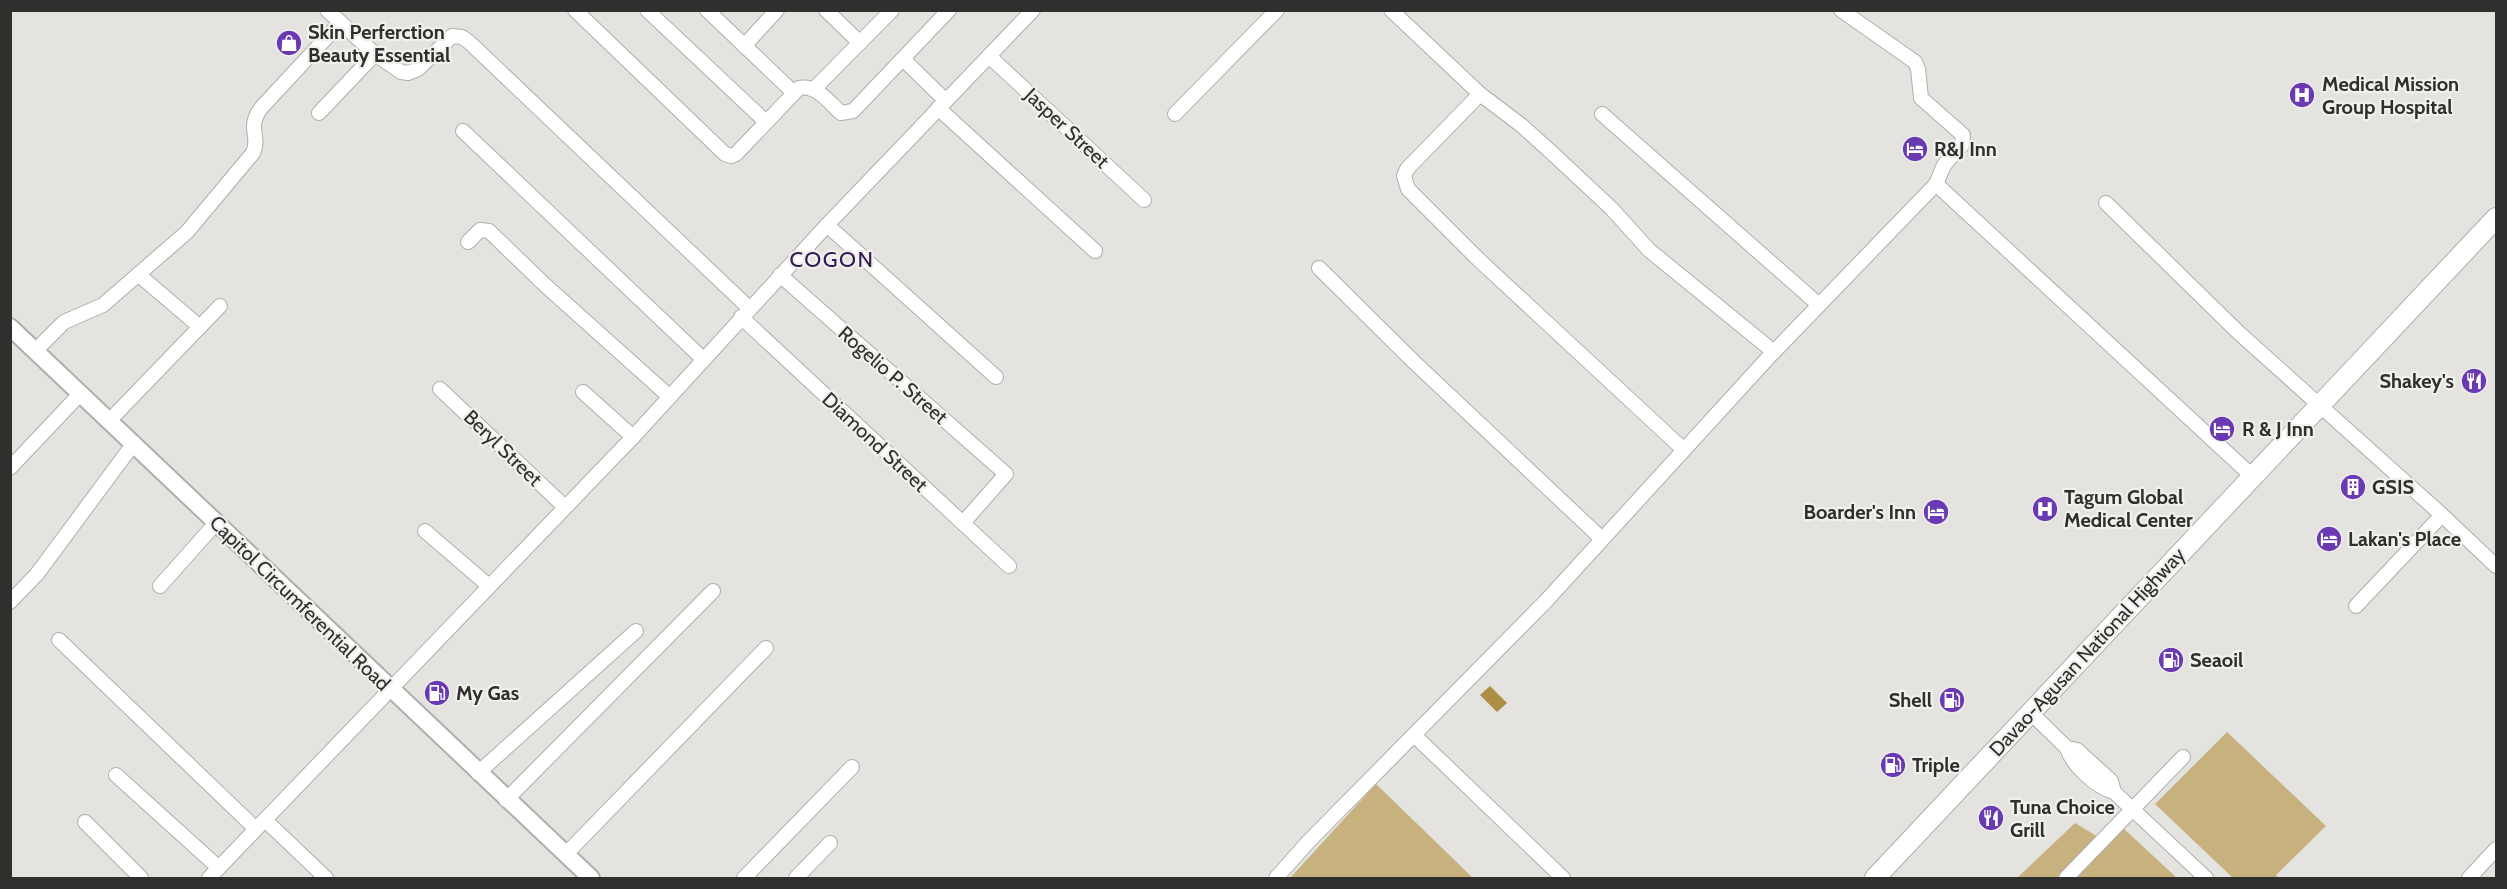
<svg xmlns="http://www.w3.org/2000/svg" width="2507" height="889" font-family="Cabin,sans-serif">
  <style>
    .green { fill: #c7b17e }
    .water { fill: #ac8e44 }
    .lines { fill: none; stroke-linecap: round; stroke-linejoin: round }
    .minor-casing { stroke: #afaeab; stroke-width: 16 }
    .major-casing { stroke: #afaeab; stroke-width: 20 }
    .highway-casing { stroke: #afaeab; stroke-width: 22 }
    .minor { stroke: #fff; stroke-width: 14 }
    .major { stroke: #fff; stroke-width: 16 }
    .highway { stroke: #fff; stroke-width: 20 }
    .labels { text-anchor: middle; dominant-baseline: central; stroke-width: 4.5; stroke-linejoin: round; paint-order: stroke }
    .poi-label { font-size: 20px; font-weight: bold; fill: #2f2f2e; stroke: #f2f0ed; text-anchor: start }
    .street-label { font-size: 20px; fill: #2f2f2e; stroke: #f2f0ed }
    .quarter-label { font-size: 22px; letter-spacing: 1.5px; fill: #311b55; stroke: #f2f0ed }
  </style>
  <rect width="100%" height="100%" fill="#e4e3e0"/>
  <g class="green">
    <path d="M2227,732l99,94 -50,49 3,3h-46l-78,-74z"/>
    <path d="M1376,784l97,94h-183z"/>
    <path d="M2075,823l33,20 15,-15 54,50h-160z"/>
  </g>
  <path class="water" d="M1490,686l17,17 -10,9 -17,-17z"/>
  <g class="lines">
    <g class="minor-casing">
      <g id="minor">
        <path d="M327,10l48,44 26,18 7,1 10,-4 34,-33 10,1 7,5 280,266"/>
        <path d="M575,10l150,144 6,2 5,-2 63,-66c17,-4 30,14 42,25l12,-2 96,-101"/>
        <path d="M647,10l119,112"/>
        <path d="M707,10l87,83"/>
        <path d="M826,10l34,33"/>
        <path d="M1391,10l89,84 41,31 30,27 60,56 38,42 125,102"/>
        <path d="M1841,10l74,52 3,7 3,29 42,37 -1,10 -18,20 -8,19"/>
        <path d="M744,46l33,-36"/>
        <path d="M989,56l155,144"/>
        <path d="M904,60l41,40"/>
        <path d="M814,89l78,-79"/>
        <path d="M1480,94l-73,75 -3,7 4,13 70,70 206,191"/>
        <path d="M938,108l157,143"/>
        <path d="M319,113l56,-59"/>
        <path d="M1175,114l102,-104"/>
        <path d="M1602,114l217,191"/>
        <path d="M463,131l240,228"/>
        <path d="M2106,203l133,130 203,182 54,51"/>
        <path d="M827,225l169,152"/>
        <path d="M468,242l12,-12 9,1 56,54 125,112"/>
        <path d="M1319,268l95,94 188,177"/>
        <path d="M139,275l61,52"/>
        <path d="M780,275l226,199 -43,49"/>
        <path d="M741,317l268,249"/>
        <path d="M36,350l28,-28 39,-17 84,-73 66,-79c8,-17 -7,-24 8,-45l79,-85"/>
        <path d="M440,389l125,118"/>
        <path d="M583,392l50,45"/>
        <path d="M110,420l110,-114"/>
        <path d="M10,468l71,-75"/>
        <path d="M425,531l64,55"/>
        <path d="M160,586l56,-63"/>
        <path d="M10,602l27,-28 97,-131"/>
        <path d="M2356,606l86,-91"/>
        <path d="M59,640l197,189"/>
        <path d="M2031,713l36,35 10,2 34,31 3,11 92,86"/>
        <path d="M1414,735l149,143"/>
        <path d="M2067,748c5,17 29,39 47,44"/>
        <path d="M478,773l158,-142"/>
        <path d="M116,775l103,93"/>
        <path d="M506,800l207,-209"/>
        <path d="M265,820l61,58"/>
        <path d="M85,822l56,56"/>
        <path d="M566,854l200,-206"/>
        <path d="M209,878l424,-441 194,-212 206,-215"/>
        <path d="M744,878l108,-111"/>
        <path d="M796,878l34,-35"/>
        <path d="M1276,878l33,-37 237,-240 221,-242 169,-175 316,292"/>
        <path d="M2066,878l117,-121"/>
        <path d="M2469,878l27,-29"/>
      </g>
    </g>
    <g class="major-casing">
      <path id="major" d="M10,327l581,551"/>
    </g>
    <g class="highway-casing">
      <path id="highway" d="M1875,878l621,-660"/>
    </g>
    <use href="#minor" class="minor"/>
    <use href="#major" class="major"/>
    <use href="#highway" class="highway"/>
  </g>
  <defs>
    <g id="shop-disc" transform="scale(1.35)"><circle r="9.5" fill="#6a3ab2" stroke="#f2f0ed"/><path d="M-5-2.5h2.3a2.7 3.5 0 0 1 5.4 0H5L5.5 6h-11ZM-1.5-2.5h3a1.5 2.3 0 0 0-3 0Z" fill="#fff"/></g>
    <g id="hospital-disc" transform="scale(1.35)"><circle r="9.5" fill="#6a3ab2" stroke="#f2f0ed"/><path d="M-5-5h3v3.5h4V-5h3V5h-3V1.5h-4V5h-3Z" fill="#fff"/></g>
    <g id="hotel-disc" transform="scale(1.35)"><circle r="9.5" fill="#6a3ab2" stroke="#f2f0ed"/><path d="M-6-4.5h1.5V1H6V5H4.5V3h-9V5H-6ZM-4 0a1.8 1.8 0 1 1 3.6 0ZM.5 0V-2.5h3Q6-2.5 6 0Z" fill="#fff"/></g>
    <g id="restaurant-disc" transform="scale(1.35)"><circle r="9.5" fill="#6a3ab2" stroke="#f2f0ed"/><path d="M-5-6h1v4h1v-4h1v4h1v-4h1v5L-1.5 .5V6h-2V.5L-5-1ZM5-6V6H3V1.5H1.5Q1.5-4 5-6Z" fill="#fff"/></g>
    <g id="building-disc" transform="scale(1.35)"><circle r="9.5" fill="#6a3ab2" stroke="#f2f0ed"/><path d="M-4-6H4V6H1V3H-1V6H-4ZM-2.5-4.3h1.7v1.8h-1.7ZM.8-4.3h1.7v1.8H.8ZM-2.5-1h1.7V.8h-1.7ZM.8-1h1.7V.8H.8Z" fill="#fff"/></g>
    <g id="fuel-disc" transform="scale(1.35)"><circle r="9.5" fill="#6a3ab2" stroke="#f2f0ed"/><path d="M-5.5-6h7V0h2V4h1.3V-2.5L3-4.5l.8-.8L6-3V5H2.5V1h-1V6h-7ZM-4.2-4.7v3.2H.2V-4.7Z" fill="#fff"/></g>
  </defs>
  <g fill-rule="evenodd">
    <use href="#shop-disc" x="289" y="43"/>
    <use href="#hospital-disc" x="2302" y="95"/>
    <use href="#hotel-disc" x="1915" y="149"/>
    <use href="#restaurant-disc" x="2474" y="381"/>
    <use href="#hotel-disc" x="2222" y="429"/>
    <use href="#building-disc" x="2353" y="487"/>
    <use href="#hospital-disc" x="2045" y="509"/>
    <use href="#hotel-disc" x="1936" y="512"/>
    <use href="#hotel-disc" x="2329" y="539"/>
    <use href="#fuel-disc" x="2171" y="660"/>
    <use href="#fuel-disc" x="437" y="693"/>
    <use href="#fuel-disc" x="1952" y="700"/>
    <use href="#fuel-disc" x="1893" y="765"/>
    <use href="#restaurant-disc" x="1991" y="818"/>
  </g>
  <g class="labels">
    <g class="poi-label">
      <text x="308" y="32">Skin Perferction<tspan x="308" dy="23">Beauty Essential</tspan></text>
      <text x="2322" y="84">Medical Mission<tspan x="2322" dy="23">Group Hospital</tspan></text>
      <text x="1934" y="149">R&amp;J Inn</text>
      <text x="2454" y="381" text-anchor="end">Shakey's</text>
      <text x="2242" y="429">R &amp; J Inn</text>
      <text x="2372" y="487">GSIS</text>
      <text x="2064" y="497">Tagum Global<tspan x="2064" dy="23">Medical Center</tspan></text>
      <text x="1916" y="512" text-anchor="end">Boarder's Inn</text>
      <text x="2348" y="539">Lakan's Place</text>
      <text x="2190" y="660">Seaoil</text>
      <text x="456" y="693">My Gas</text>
      <text x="1932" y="700" text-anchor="end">Shell</text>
      <text x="1912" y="765">Triple</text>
      <text x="2010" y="807">Tuna Choice<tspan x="2010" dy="23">Grill</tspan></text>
    </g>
    <g class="street-label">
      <text transform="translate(1067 128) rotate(43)">Jasper Street</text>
      <text transform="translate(893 375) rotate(41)">Rogelio P. Street</text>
      <text transform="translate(875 442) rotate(43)">Diamond Street</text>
      <text transform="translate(503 448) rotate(44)">Beryl Street</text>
      <text transform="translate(300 603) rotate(44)">Capitol Circumferential Road</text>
      <text transform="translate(2087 652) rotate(-47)">Davao-Agusan National Highway</text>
    </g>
    <g class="quarter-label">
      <text x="832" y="259">COGON</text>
    </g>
  </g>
  <rect width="2507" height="889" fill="none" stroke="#2f2f2e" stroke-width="24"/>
</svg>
